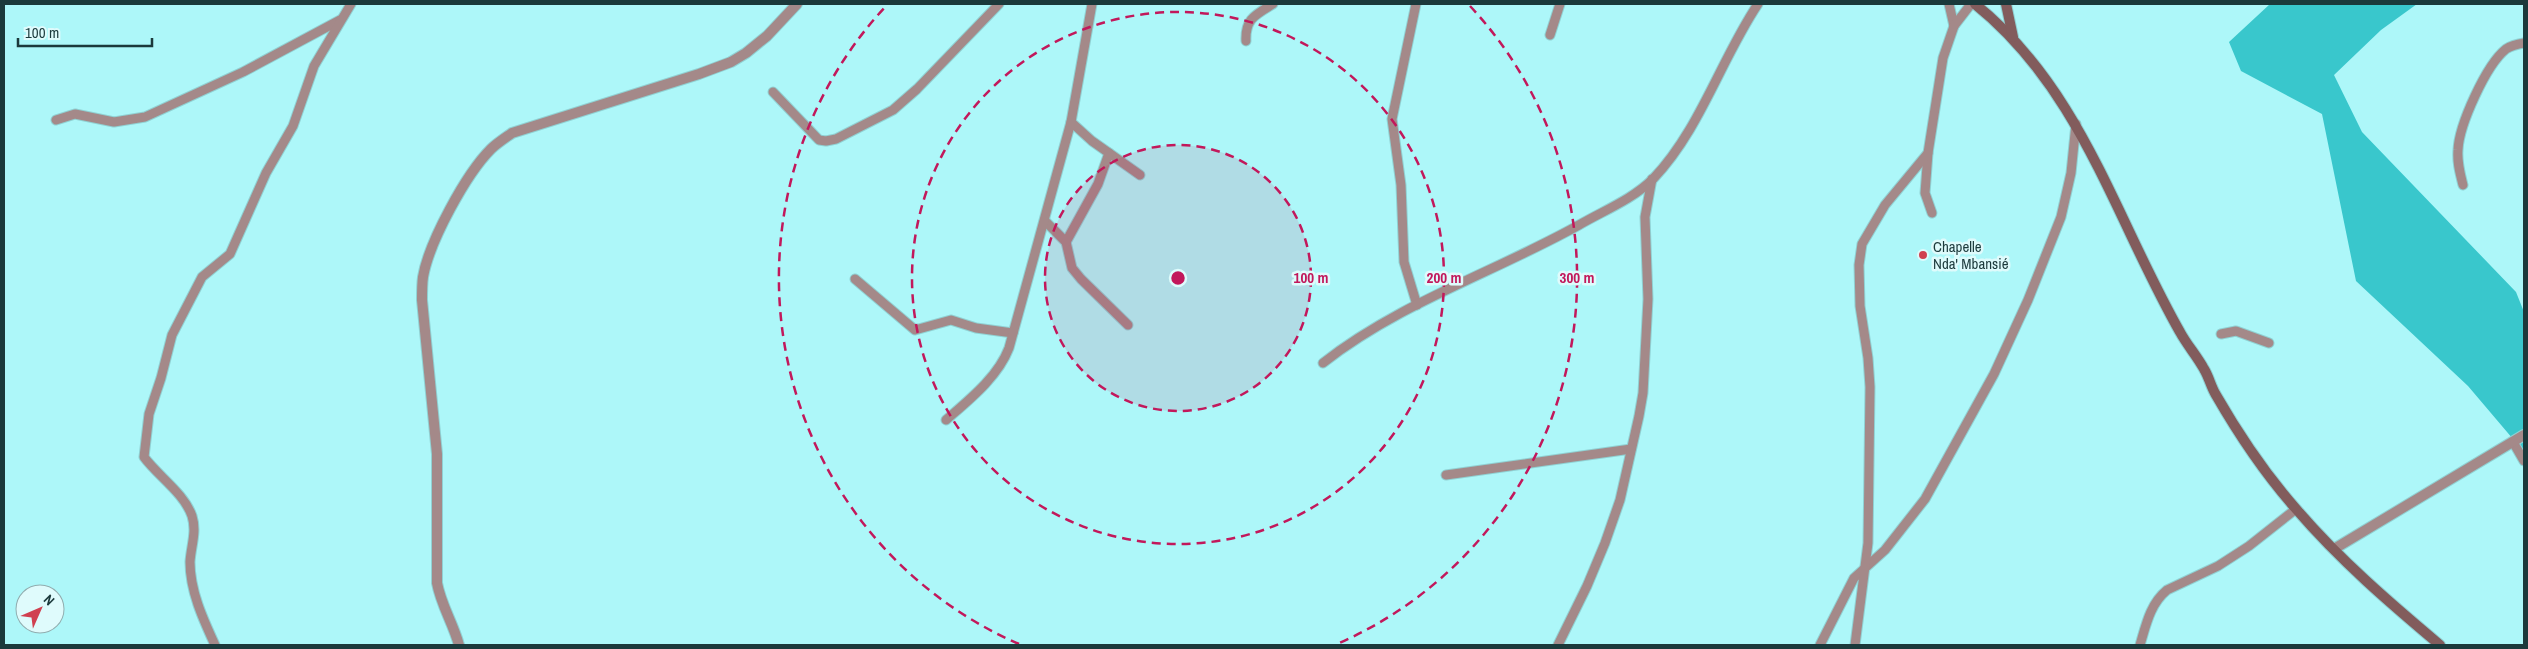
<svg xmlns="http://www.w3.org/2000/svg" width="2528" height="649" font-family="'Archivo Narrow',sans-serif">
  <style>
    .forest { fill: #39c7cc }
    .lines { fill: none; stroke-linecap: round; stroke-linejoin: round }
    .minor-casing { stroke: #90d1d3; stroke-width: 11 }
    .tertiary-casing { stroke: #90d1d3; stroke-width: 12 }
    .secondary-casing { stroke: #90d1d3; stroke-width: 12 }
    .minor { stroke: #a48989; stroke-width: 9 }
    .tertiary { stroke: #a48989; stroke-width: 10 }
    .secondary { stroke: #825c5c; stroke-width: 10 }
    .ring { fill: none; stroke: #c2185b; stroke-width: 2.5; stroke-dasharray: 9 6 }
    .poi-dot { fill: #d04050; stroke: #dffbfc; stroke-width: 2 }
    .labels { text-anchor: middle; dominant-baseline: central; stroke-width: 5; stroke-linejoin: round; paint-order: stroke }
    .poi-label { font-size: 15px; fill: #1b393b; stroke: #dffbfc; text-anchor: start }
    .centre { fill: #c2185b; stroke: #dffbfc; stroke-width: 2.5 }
    .ring-label { font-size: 15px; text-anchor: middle; font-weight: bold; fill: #c2185b; stroke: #dffbfc; stroke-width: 5; stroke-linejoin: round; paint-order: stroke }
  </style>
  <rect width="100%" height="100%" fill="#adf7f9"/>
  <path class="forest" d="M2270,4h147l-36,26 -47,45 28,57 154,160 8,20v140l-56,-66 -112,-105 -34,-167 -81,-43 -12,-29z"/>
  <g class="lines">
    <g class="minor-casing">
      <g id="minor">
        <path d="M1416,4l-24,115 9,66 3,77 13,43"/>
        <path d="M1949,4l5,22"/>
        <path d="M1550,35l10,-31"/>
        <path d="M1246,41c-1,-22 9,-26 27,-37"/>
        <path d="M773,92l46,48 7,1 10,-2 57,-29 24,-21 82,-85"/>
        <path d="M56,120l19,-6 39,8 31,-5 98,-45 97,-52"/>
        <path d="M1109,153l31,22"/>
        <path d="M1928,153l-3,40 7,20"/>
        <path d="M2463,185c-3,-12 -6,-22 -5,-35 1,-25 28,-85 48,-101 6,-4 12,-5 18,-6"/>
        <path d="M1045,221l21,21 6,26 9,11 47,46"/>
        <path d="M1066,242l32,-58 11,-31 -17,-12 -21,-19"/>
        <path d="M855,279l60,51 36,-10 25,8 37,5"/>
        <path d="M2221,334l15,-3 33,12"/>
        <path d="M1323,363c76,-60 172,-91 256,-138 24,-14 54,-26 74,-46 47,-49 68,-120 105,-175"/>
        <path d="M946,420c23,-20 52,-43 63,-72l62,-226 21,-118"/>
        <path d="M2513,442l11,19"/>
        <path d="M1446,475l185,-26"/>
        <path d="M215,645c-12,-26 -25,-54 -25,-83 1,-16 7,-30 2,-46 -8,-23 -34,-40 -48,-59l5,-43 12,-36 11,-43 30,-58 28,-23 36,-81 27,-47 21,-60 37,-62"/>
        <path d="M1558,645l29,-59 18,-43 15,-43 19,-84 4,-23 5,-94 -3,-82 7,-38"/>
        <path d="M1820,645l34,-67 31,-28 40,-51 69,-125 34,-74 33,-83 10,-44 5,-49"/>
        <path d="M1855,645l13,-102 2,-156 -2,-29 -8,-52 -1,-41 3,-21 23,-39 43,-52 15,-95 11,-32 17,-22"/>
        <path d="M2140,645c6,-20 10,-41 27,-55l51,-24 31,-20 47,-37"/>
      </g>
    </g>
    <g class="tertiary-casing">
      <g id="tertiary">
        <path d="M2334,549l190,-114"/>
        <path d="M459,645c-6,-22 -18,-40 -22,-62v-129l-15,-154c0,-8 0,-16 1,-23 6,-35 43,-103 68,-128 6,-6 14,-11 21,-16l187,-59 32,-12 15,-9 21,-17 30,-32"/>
      </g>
    </g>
    <g class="secondary-casing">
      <g id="secondary">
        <path d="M1975,4c106,85 140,214 205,328 7,13 17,24 24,37 5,8 7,18 12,26 23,40 50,80 81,115 43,50 93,93 143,135"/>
        <path d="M2006,4l7,33"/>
      </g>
    </g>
    <use href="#minor" class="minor"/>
    <use href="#tertiary" class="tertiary"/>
    <use href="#secondary" class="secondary"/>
  </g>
  <circle cx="1178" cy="278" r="133" fill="#c2185b" fill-opacity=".12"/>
  <g class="ring">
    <circle cx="1178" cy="278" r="133"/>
    <circle cx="1178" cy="278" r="266"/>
    <path d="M1019 644A399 399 0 0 1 886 6M1470 6A399 399 0 0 1 1337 644"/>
  </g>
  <circle class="poi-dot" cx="1923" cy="255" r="5"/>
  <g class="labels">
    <g class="poi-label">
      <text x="1933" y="246">Chapelle<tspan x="1933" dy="17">Nda' Mbansié</tspan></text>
    </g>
  </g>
  <circle cx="1178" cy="278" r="8" class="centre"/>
  <g class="ring-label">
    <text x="1311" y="283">100 m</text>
    <text x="1444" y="283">200 m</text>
    <text x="1577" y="283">300 m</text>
  </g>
  <rect width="2528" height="649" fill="none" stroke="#1b393b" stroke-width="10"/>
  <g transform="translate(40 609) rotate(45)"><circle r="24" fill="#dffbfc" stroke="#91adaf"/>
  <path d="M0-4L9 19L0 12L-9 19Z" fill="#d04050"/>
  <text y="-8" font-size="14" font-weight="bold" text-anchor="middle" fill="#1b393b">N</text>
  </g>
  <path d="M18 38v8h134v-8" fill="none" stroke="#1b393b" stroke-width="2.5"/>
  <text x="25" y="38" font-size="15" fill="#1b393b" stroke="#dffbfc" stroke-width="4" paint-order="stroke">100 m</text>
</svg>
